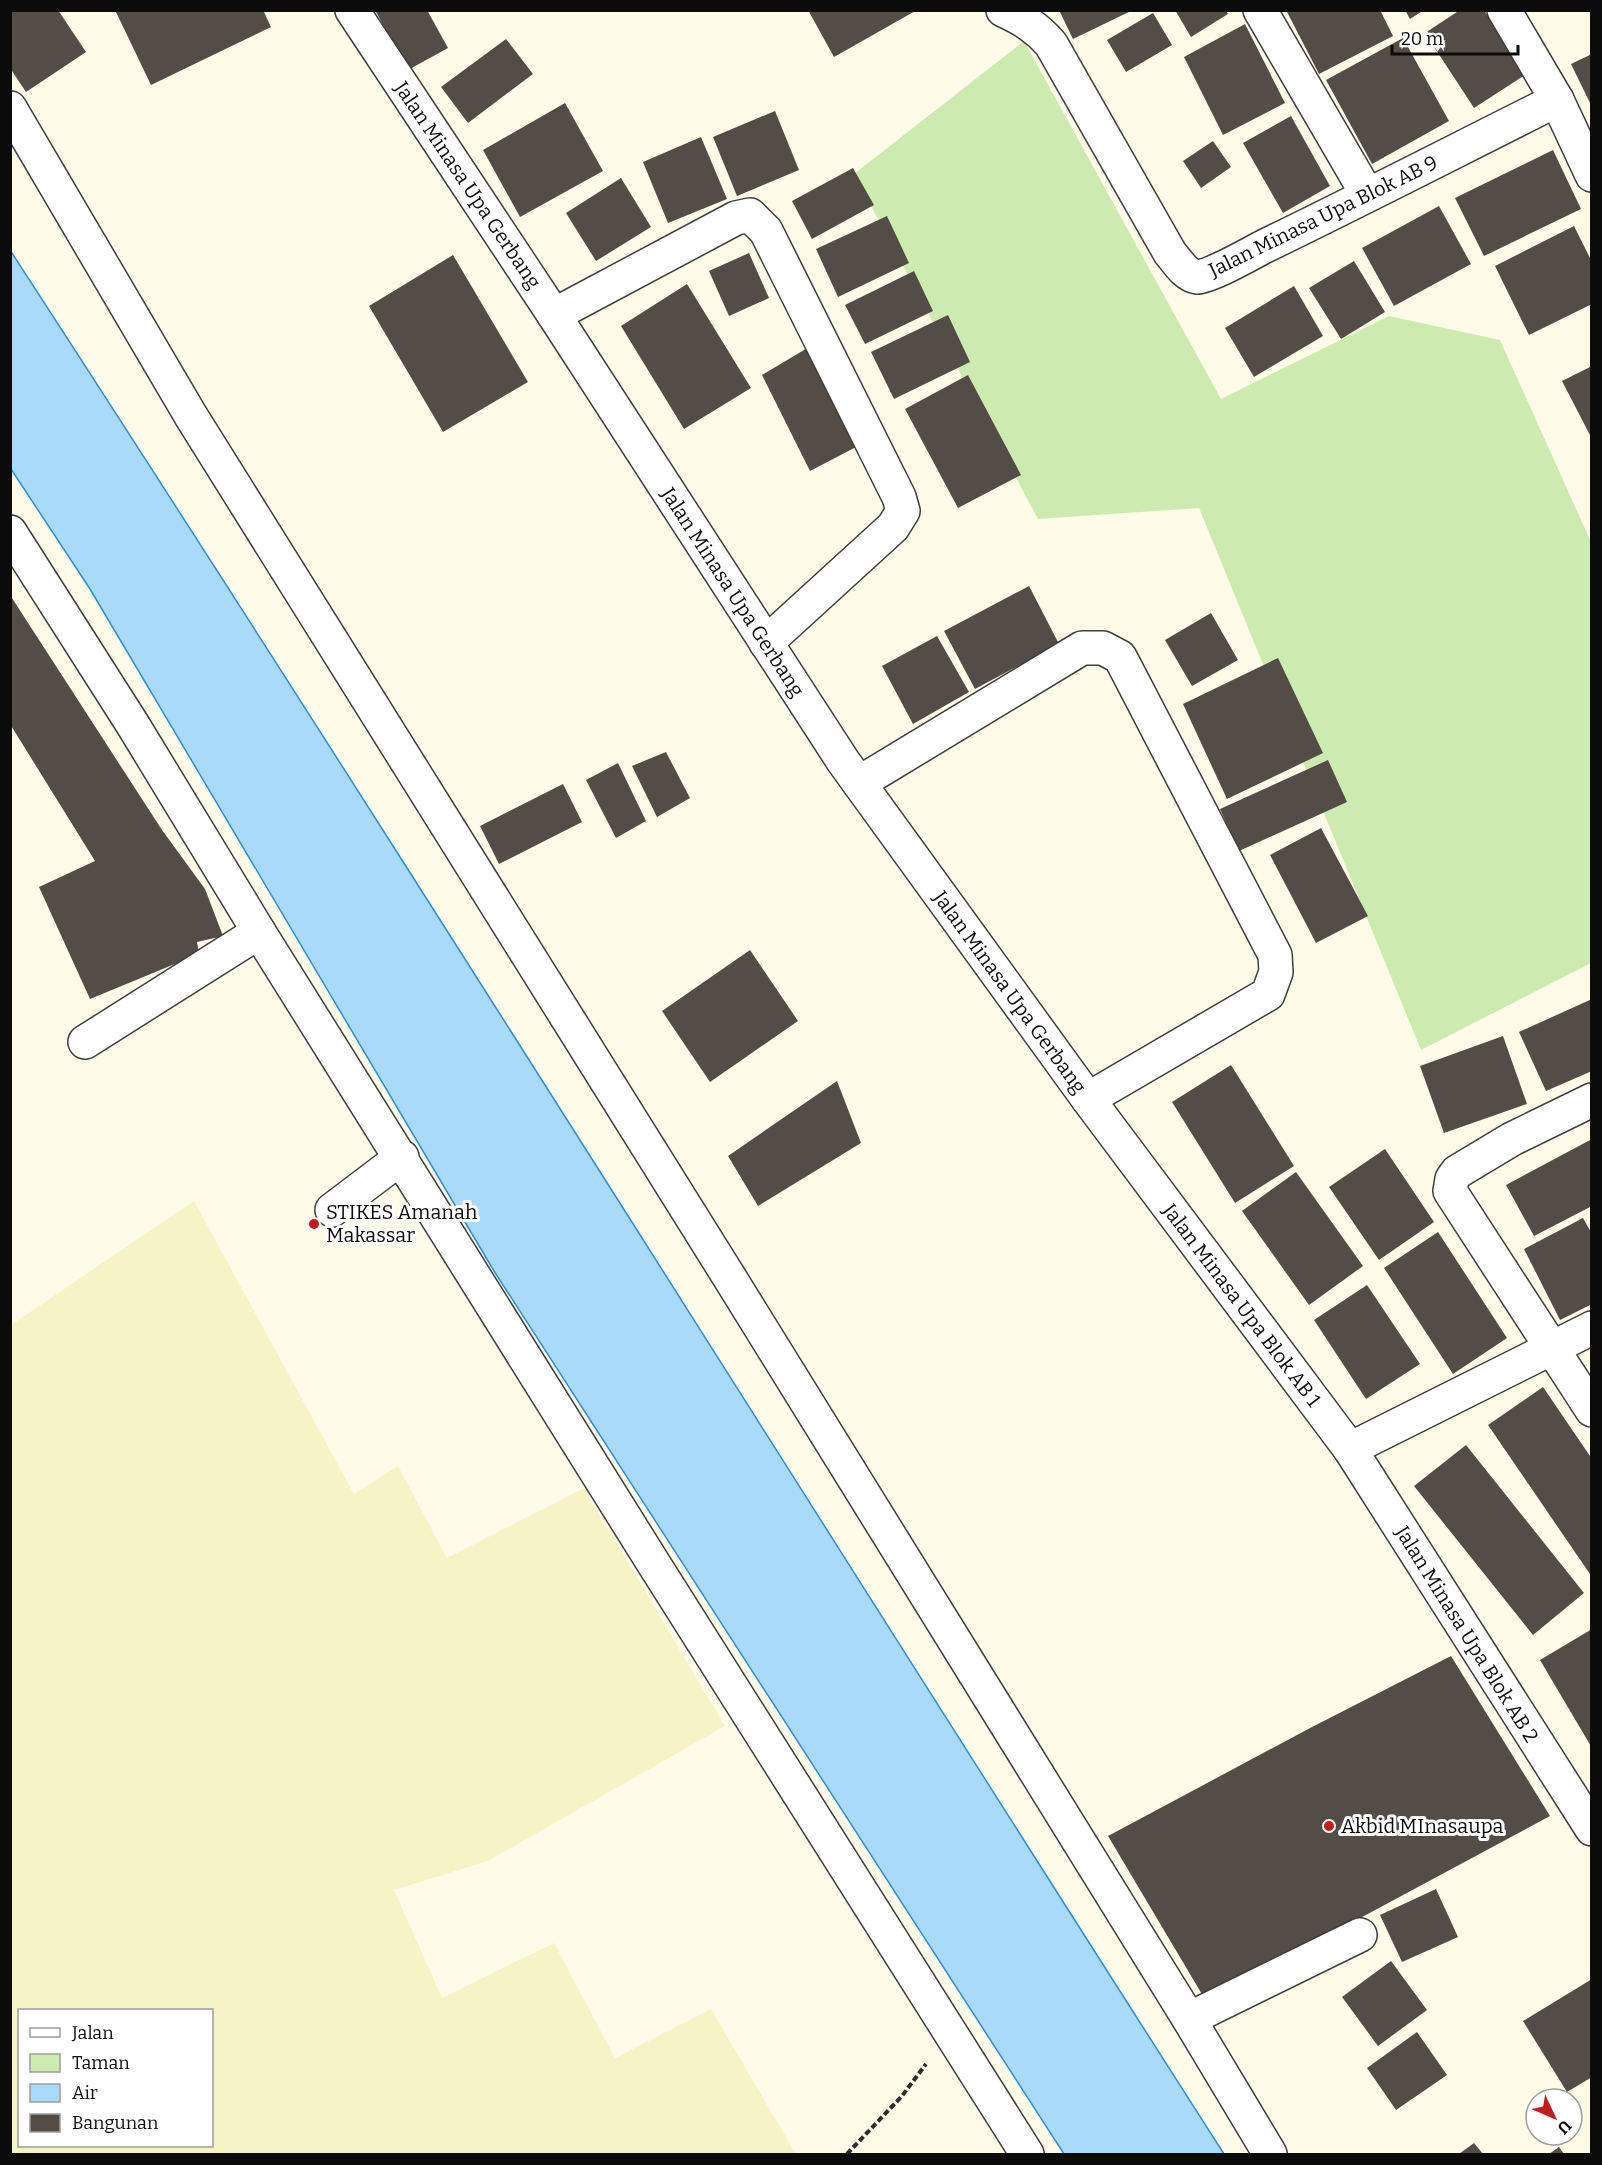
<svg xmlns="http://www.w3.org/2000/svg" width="1602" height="2165" font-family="Bitter,serif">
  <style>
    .farmland { fill: #f6f4c7; fill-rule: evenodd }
    .green { fill: #cdebb1 }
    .water { fill: #aadafa; stroke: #2d8dd5; stroke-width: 1.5 }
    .building { fill: #544c47 }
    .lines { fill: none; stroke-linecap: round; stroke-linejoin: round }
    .minor-casing { stroke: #3e3e3e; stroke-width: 36 }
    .path { stroke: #2d2d2d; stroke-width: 4; stroke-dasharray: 6 3; stroke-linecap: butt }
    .minor { stroke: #fff; stroke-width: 33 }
    .poi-dot { fill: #c21c1f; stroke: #fff; stroke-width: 2 }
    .labels { text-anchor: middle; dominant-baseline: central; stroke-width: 6; stroke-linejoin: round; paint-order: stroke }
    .street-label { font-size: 20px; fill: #0b0b0b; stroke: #fff }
    .poi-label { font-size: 20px; fill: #0b0b0b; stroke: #fff; text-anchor: start }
  </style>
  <rect width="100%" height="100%" fill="#fffbe9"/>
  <path class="farmland" d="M194,1201l160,293 44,-28 49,92 137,-70 141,238 -237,135 -94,29 48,108 112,-55 61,115 96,-49 85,145h-785v-829zM20,2010h192v136h-192z"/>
  <path class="green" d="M1024,41l197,358 168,-83 111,24 91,202v421l-170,87 -222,-542 -161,11 -184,-345z"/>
  <path class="water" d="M10,250c410,631 808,1270 1214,1904h-160l-570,-883 -404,-682 -79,-120z"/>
  <g class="building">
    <path d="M10,10h48l28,42 -60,40 -16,-24z"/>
    <path d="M115,10h148l8,17 -120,58z"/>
    <path d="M375,10h52l21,38 -40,22z"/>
    <path d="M808,10h109l-83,47z"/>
    <path d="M1059,10h74l-60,29z"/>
    <path d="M1175,10h51l2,4 -37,23z"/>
    <path d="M1286,10h94l13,26 -74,38z"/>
    <path d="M1405,10h19l-14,9z"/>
    <path d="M1460,10h24l41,65 -51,33 -49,-75z"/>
    <path d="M1153,13l19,32 -46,27 -19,-32z"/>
    <path d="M1245,24l40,79 -62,32 -39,-78z"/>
    <path d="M1403,38l46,83 -77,43 -46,-84z"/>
    <path d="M506,39l27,35 -65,49 -27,-36z"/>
    <path d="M1592,54v53l-21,-43z"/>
    <path d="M565,103l38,68 -83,46 -37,-67z"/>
    <path d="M775,111l24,59 -62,26 -24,-59z"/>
    <path d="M1291,116l39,70 -47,27 -40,-70z"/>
    <path d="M701,137l26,62 -59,24 -25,-61z"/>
    <path d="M1213,141l18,26 -30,21 -18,-27z"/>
    <path d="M1553,150l28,59 -97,47 -29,-58z"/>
    <path d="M853,168l21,37 -62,34 -20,-38z"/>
    <path d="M621,178l30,49 -55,34 -30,-48z"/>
    <path d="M1439,206l32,58 -77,42 -32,-58z"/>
    <path d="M887,216l22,47 -71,34 -22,-48z"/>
    <path d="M1574,226l18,36v42l-63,31 -34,-69z"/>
    <path d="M749,253l20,45 -40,18 -20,-45z"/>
    <path d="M453,255l75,127 -85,50 -74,-126z"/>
    <path d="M1354,261l31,51 -44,27 -32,-51z"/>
    <path d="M914,271l19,40 -68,33 -20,-39z"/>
    <path d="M687,284l64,104 -67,41 -63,-103z"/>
    <path d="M1294,286l29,50 -69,41 -29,-49z"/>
    <path d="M948,315l22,47 -76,37 -23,-47z"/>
    <path d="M809,347l49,99 -48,25 -48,-96z"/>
    <path d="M1592,366v73l-30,-58z"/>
    <path d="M968,375l53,100 -63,33 -53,-99z"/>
    <path d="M1029,586l30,58 -84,45 -31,-58z"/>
    <path d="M10,595l152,235 43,59 18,47 -26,6 2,12 -109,45 -51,-112 56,-26 -85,-137z"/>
    <path d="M1211,613l27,47 -46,26 -27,-46z"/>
    <path d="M937,636l32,56 -56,32 -31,-58z"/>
    <path d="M1278,658l45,95 -96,46 -44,-95z"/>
    <path d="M666,752l24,46 -33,19 -25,-51z"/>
    <path d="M1328,760l19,42 -108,49 -19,-42z"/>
    <path d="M618,763l28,58 -30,17 -30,-58z"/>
    <path d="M563,784l19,38 -83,42 -19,-38z"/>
    <path d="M1321,828l47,88 -52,27 -46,-88z"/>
    <path d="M750,950l48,71 -88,61 -48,-71z"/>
    <path d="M1592,999v72l-46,20 -27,-59z"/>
    <path d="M1503,1036l24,68 -83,29 -24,-67z"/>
    <path d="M1231,1065l63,101 -59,37 -63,-101z"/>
    <path d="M837,1081l24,62 -103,63 -30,-50z"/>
    <path d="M1592,1139v67l-58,30 -28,-51z"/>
    <path d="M1385,1149l49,73 -55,38 -50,-73z"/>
    <path d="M1296,1172l67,94 -54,39 -67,-94z"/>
    <path d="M1583,1218l9,16v70l-32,16 -36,-71z"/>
    <path d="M1438,1232l69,106 -54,36 -69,-106z"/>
    <path d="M1367,1285l53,79 -54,35 -52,-79z"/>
    <path d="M1543,1387l49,72v118l-104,-152z"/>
    <path d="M1466,1445l118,148 -51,42 -119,-149z"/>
    <path d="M1592,1629v119l-52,-88z"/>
    <path d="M1451,1656l99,160 -344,185 -98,-165 204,-109z"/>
    <path d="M1436,1889l22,48 -56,25 -22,-47z"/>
    <path d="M1391,1961l36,49 -49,36 -36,-49z"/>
    <path d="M1592,1979v98l-25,15 -44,-71z"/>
    <path d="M1417,2032l30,43 -51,35 -29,-42z"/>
    <path d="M1474,2143l9,11h-24z"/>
    <path d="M1559,2147l5,7h-15z"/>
  </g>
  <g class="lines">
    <g class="minor-casing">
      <g id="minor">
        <path d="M352,10l202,305 289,446 245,338 262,350 242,380"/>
        <path d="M1003,10c20,9 34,18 48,34l119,209c7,8 15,22 27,24 10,1 55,-24 66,-30 99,-48 196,-98 294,-147"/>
        <path d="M1260,10l107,184"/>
        <path d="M1504,10l53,90 35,75"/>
        <path d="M10,108l181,308 537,859 461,744 81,135"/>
        <path d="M554,315l182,-97 14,-3 16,16 133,266 4,14 -10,16 -127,116"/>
        <path d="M10,532l123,193 126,207 393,629 375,593"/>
        <path d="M859,783l223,-135h21l17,9 155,298 1,17 -8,22 -180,105"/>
        <path d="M85,1042l174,-110"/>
        <path d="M1592,1100l-80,39 -55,33 -5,7 -2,12 142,219"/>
        <path d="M332,1210l70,-53"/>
        <path d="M1350,1449l242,-121"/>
        <path d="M1189,2019l171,-84"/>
      </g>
    </g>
    <path class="path" d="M847,2154l55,-58 24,-32"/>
    <use href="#minor" class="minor"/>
  </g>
  <g class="poi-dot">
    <circle cx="314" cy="1224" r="6"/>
    <circle cx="1329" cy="1826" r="6"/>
  </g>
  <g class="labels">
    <g class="street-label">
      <text transform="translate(468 185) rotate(56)">Jalan Minasa Upa Gerbang</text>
      <text transform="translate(1323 216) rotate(-26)">Jalan Minasa Upa Blok AB 9</text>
      <text transform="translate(733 592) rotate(57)">Jalan Minasa Upa Gerbang</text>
      <text transform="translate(1010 992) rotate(54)">Jalan Minasa Upa Gerbang</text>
      <text transform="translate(1242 1305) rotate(53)">Jalan Minasa Upa Blok AB 1</text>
      <text transform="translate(1467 1634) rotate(58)">Jalan Minasa Upa Blok AB 2</text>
    </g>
    <g class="poi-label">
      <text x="326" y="1212">STIKES Amanah<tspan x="326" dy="23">Makassar</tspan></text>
      <text x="1341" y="1826">Akbid MInasaupa</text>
    </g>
  </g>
  <rect width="1602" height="2165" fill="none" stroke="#0b0b0b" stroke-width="24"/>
  <rect x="18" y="2009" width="195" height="138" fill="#ffffff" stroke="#9d9d9d" stroke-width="1.5"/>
  <rect x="30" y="2028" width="30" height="9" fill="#ffffff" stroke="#9d9d9d" stroke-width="1.5"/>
  <text x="72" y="2039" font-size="18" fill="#0b0b0b">Jalan</text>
  <rect x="30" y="2054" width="30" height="18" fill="#cdebb1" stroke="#9d9d9d" stroke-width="1.5"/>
  <text x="72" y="2069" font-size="18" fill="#0b0b0b">Taman</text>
  <rect x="30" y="2084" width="30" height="18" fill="#aadafa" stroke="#9d9d9d" stroke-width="1.5"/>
  <text x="72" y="2099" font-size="18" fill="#0b0b0b">Air</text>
  <rect x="30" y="2114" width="30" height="18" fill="#544c47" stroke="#9d9d9d" stroke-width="1.5"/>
  <text x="72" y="2129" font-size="18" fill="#0b0b0b">Bangunan</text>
  <g transform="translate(1554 2117) rotate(134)"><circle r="28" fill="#ffffff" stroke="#9d9d9d" stroke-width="1.5"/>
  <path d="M0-4.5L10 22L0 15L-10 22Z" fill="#c21c1f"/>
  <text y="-9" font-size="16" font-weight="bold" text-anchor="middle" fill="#0b0b0b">U</text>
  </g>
  <path d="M1392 45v9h126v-9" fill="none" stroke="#0b0b0b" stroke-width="3"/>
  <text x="1401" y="45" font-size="18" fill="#0b0b0b" stroke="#ffffff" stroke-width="4.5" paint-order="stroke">20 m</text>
</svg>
